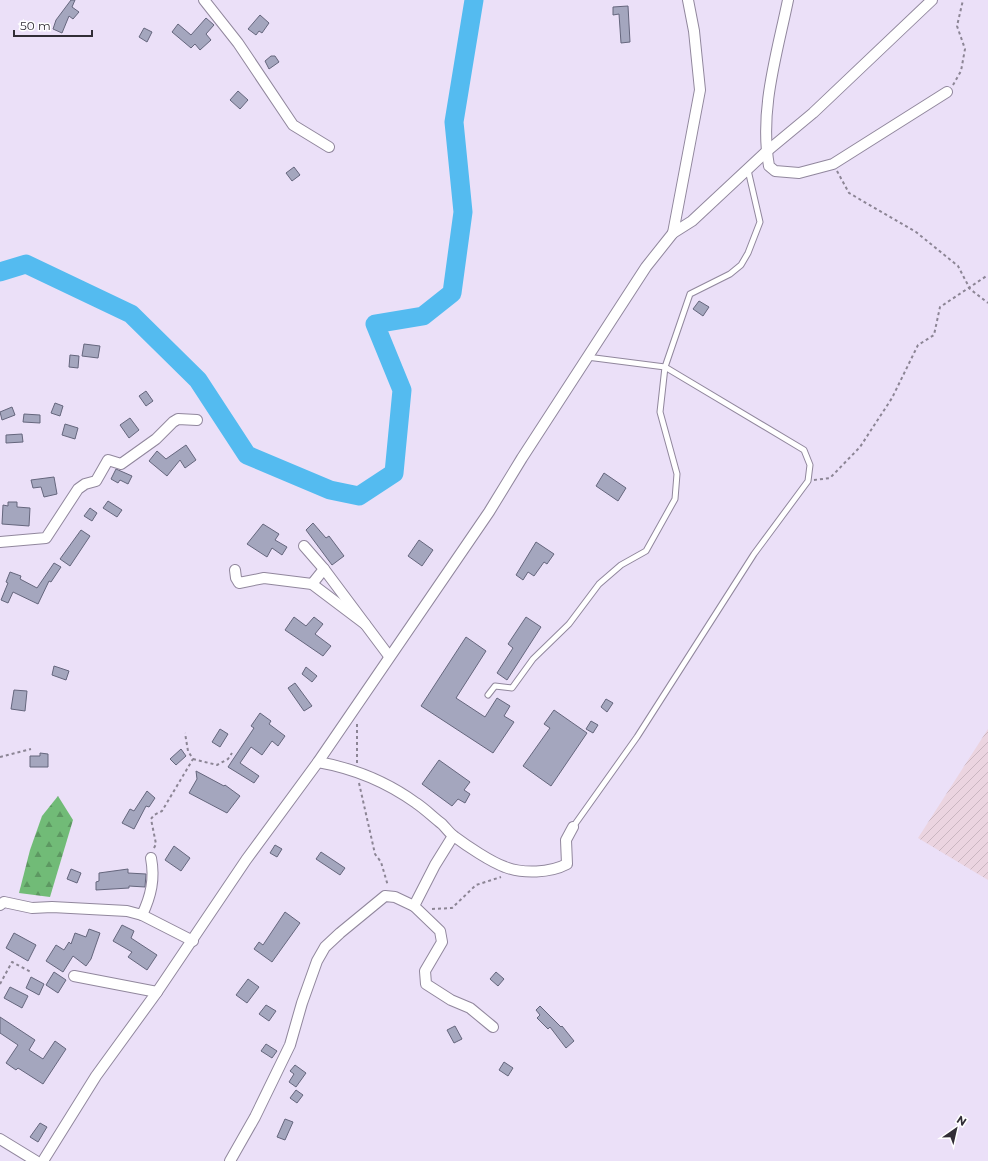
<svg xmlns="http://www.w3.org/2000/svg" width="988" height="1161" font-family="Montserrat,sans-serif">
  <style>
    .industrial { fill: url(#industrial-furrows) }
    .forest { fill: url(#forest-firs) }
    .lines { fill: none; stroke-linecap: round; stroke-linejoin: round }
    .river { stroke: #54bbf0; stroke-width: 19 }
    .building { fill: #a4a6be; stroke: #65667d }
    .lane-casing { stroke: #91879d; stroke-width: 7 }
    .street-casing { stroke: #91879d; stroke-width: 12 }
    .path { stroke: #8c8595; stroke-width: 2; stroke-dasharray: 3 3; stroke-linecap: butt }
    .lane { stroke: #fff; stroke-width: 5 }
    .street { stroke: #fff; stroke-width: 10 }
  </style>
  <defs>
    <pattern id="industrial-furrows" width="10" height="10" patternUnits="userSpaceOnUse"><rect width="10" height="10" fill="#ebd4e0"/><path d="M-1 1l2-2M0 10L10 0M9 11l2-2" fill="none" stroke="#cab6c1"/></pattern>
    <pattern id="forest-firs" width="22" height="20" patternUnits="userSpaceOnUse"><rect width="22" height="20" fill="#71bb77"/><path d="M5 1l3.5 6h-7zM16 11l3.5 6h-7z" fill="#5d9862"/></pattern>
  </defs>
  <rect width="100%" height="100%" fill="#ebe0f8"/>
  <path class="industrial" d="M988,729v151l-70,-42z"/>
  <path class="forest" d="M58,796l15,24 -23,77 -31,-4 11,-43 12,-34z"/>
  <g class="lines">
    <path class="river" d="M0,272l26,-8 105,50 67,66 49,75 83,35 29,6 35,-23 8,-83 -27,-66 48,-8 29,-23 11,-81 -9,-90 20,-122"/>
  </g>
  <g class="building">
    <path d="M71,0h4l-3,7 7,5 -6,7 -4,-3 -7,17 -9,-4 3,-9z"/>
    <path d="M628,6l2,36 -9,1 -2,-29 -6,1v-8z"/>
    <path d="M260,15l9,8 -7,10 -3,-2 -3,4 -8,-6z"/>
    <path d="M206,18l8,7 -8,9 5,6 -11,10 -5,-6 -4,4 -19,-16 6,-8 13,11z"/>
    <path d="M144,28l8,4 -5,10 -8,-5z"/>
    <path d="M271,56h4l4,6 -10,7 -4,-8z"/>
    <path d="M238,91l10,9 -8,9 -10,-9z"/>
    <path d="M294,167l6,8 -8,6 -6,-8z"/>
    <path d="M699,301l10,6 -6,9 -10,-7z"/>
    <path d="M84,344l16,2 -2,12 -16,-2z"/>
    <path d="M70,355l9,1 -1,12 -9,-1z"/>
    <path d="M146,391l7,10 -7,5 -7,-10z"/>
    <path d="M55,403l8,3 -3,10 -9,-3z"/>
    <path d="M12,407l3,8 -13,5 -2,-8z"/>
    <path d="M24,414l16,1v8l-17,-1z"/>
    <path d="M130,418l9,12 -10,8 -9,-13z"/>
    <path d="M65,424l13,4 -3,11 -13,-4z"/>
    <path d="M22,434l1,8 -17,1v-8z"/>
    <path d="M186,445l10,15 -11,8 -5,-8 -13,16 -18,-15 8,-10 9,8z"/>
    <path d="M116,469l16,7 -4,8 -8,-4 -2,3 -7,-4z"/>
    <path d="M604,473l22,15 -8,13 -22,-15z"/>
    <path d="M54,477l3,17 -13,3 -3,-10 -8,1 -2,-8z"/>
    <path d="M108,501l14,9 -5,7 -14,-9z"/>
    <path d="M8,502h9v5l13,1 -1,18 -27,-2 1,-19 5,1z"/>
    <path d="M90,508l7,5 -5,8 -8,-5z"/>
    <path d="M313,523l13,15 3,-2 15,20 -12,9 -26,-35z"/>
    <path d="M263,524l16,10 -4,6 12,7 -5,8 -10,-7 -5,9 -20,-13z"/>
    <path d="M81,530l9,6 -20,30 -10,-7z"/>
    <path d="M419,540l14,10 -11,16 -14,-10z"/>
    <path d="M536,542l18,12 -7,10 -3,-2 -10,14 -6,-4 -5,8 -7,-5z"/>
    <path d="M54,563l7,4 -10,15 -2,-1 -11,23 -25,-12 -5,11 -7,-3 7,-17 -2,-1 4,-10 11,4 -1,3 17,9z"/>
    <path d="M294,617l12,9 8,-9 9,7 -8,10 16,12 -8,10 -38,-26z"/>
    <path d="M526,617l15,10 -34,53 -10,-7 16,-25 -5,-4z"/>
    <path d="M466,637l20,14 -30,47 29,19 12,-19 13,8 -6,10 10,6 -21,31 -72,-47z"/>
    <path d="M54,666l15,5 -3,9 -14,-5z"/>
    <path d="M306,667l11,9 -5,6 -10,-8z"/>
    <path d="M295,683l17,23 -8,5 -16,-23z"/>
    <path d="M14,690l13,1 -2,20 -14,-2z"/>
    <path d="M606,699l7,4 -6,9 -6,-5z"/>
    <path d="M554,710l33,23 -36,53 -28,-20 27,-38 -6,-4z"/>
    <path d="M260,713l11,8 -2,3 16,12 -7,10 -6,-5 -10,14 -11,-8 -11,16 19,13 -5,7 -26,-16 26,-39 -3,-2z"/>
    <path d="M591,721l7,4 -5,8 -7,-4z"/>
    <path d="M220,729l8,5 -8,13 -8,-5z"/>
    <path d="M181,749l5,7 -10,9 -6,-6z"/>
    <path d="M40,753l8,1v13h-18v-11h10z"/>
    <path d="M439,760l31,22 -6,8 6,4 -5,9 -7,-4 -6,7 -30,-22z"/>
    <path d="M196,771l28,15 1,-1 15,11 -13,17 -38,-20 8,-14z"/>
    <path d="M147,791l8,7 -6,9 -3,-1 -12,23 -12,-6 8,-14 4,2z"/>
    <path d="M275,845l7,4 -5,8 -7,-4z"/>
    <path d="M174,846l16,12 -9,13 -16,-11z"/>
    <path d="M321,852l24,16 -5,7 -24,-16z"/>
    <path d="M71,869l10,4 -4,10 -10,-4z"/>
    <path d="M128,869v4l18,1 -1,13 -16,-1v2l-33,2v-8l3,-1v-8z"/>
    <path d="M285,912l15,11 -28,39 -18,-13 5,-7 4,3z"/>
    <path d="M122,925l12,6 -3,7 26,17 -10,15 -19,-13 4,-5 -19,-11z"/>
    <path d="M89,929l11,4 -9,26 -5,7 -13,-10 -10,16 -17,-11 10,-16 8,5 5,-8 2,2 4,-11 11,4z"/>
    <path d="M14,933l22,12 -8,16 -22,-13z"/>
    <path d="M54,972l12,8 -8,13 -12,-8z"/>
    <path d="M496,972l8,7 -6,7 -8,-7z"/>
    <path d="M31,977l13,7 -5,11 -13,-7z"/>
    <path d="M248,979l11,8 -12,16 -11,-8z"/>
    <path d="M10,987l18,9 -6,12 -18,-10z"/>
    <path d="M266,1005l10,6 -7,10 -10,-7z"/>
    <path d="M540,1006l21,21 1,-1 12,15 -8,7 -16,-21 -2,2 -11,-11 3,-3 -4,-5z"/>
    <path d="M0,1017l35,23 -6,10 14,9 12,-18 11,8 -23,35 -25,-16 -2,2 -10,-7 12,-18 -18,-12z"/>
    <path d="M455,1026l7,13 -8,4 -7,-13z"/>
    <path d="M266,1044l11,7 -5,7 -11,-7z"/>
    <path d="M504,1062l9,6 -5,8 -9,-6z"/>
    <path d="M295,1065l11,8 -10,14 -7,-5 5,-8 -4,-3z"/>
    <path d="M296,1090l7,5 -6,8 -7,-5z"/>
    <path d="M285,1119l8,3 -8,18 -8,-3z"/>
    <path d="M40,1123l7,4 -9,15 -8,-5z"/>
  </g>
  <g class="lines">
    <g class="lane-casing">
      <g id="lane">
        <path d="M488,695l7,-9 17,2 21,-29 36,-35 30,-40 22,-19 25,-14 29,-52 2,-25 -17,-62 5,-45 25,-73 40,-20 11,-9 7,-12 12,-31 -12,-52"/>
        <path d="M573,827l64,-90 117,-183 54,-73 2,-16 -6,-15 -139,-83 -78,-10"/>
      </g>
    </g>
    <g class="street-casing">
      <g id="street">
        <path d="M204,0l34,43 55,82 36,22"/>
        <path d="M788,0c-11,54 -29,110 -19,166l6,5 24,2 34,-9 114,-72"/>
        <path d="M673,233l27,-143 -6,-59 -6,-31"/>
        <path d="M0,542l46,-4 32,-49 7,-5 11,-3 12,-21 13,4 35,-25 17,-17 5,-3 19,1"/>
        <path d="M304,546l20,23 65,87"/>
        <path d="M235,570l1,8 3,5 25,-5 48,6 53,40"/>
        <path d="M312,584l12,-15"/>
        <path d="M318,762c34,6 69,20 98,41 9,6 17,14 26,21 4,4 8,10 13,13 12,9 36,25 50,30 18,7 45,6 62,-3l-1,-24 7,-13"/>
        <path d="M453,836l-18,29 -21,41 26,25 2,11 -17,29 1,13 25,16 19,8 23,19"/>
        <path d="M0,905l4,-3 28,6 20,-1 75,4 15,4 51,26"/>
        <path d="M142,915c9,-19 13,-36 9,-57"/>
        <path d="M74,976l83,16"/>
        <path d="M0,1139l36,22"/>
        <path d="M43,1161l53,-85 61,-84 89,-132 72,-98 171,-250 33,-54 124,-191 27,-34 19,-12 74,-69 47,-39 119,-113"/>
        <path d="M230,1161l25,-44 35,-72 12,-42 15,-42 8,-14 15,-14 45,-37 10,1 19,9"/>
      </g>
    </g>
    <g class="path">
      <path d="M953,85l8,-14 4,-22 -8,-23 6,-26"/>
      <path d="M837,171l12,22 67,39 42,34 12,23 18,14"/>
      <path d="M814,480l16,-2 30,-31 32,-49 26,-53 16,-10 6,-28 48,-32"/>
      <path d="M0,757l31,-8"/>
      <path d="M193,759l24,6 11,-6 4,-6"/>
      <path d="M357,763v-39"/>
      <path d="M359,783l16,71 6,8 7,24"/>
      <path d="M154,848l2,-4 -5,-25 3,-4 8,-4 31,-52 -5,-8 -3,-18"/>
      <path d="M432,909l20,-1 24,-23 25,-8"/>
      <path d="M0,984l12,-22 19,10"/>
    </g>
    <use href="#lane" class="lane"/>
    <use href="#street" class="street"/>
  </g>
  <g transform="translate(956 1129) rotate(34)" stroke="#ffffff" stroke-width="3" paint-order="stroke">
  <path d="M0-3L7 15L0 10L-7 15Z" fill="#312d36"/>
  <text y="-6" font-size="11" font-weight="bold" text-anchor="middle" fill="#312d36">N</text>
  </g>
  <path d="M14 30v6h78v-6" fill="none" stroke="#312d36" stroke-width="2"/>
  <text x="20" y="30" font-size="12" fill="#312d36" stroke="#ffffff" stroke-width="3" paint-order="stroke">50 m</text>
</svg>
